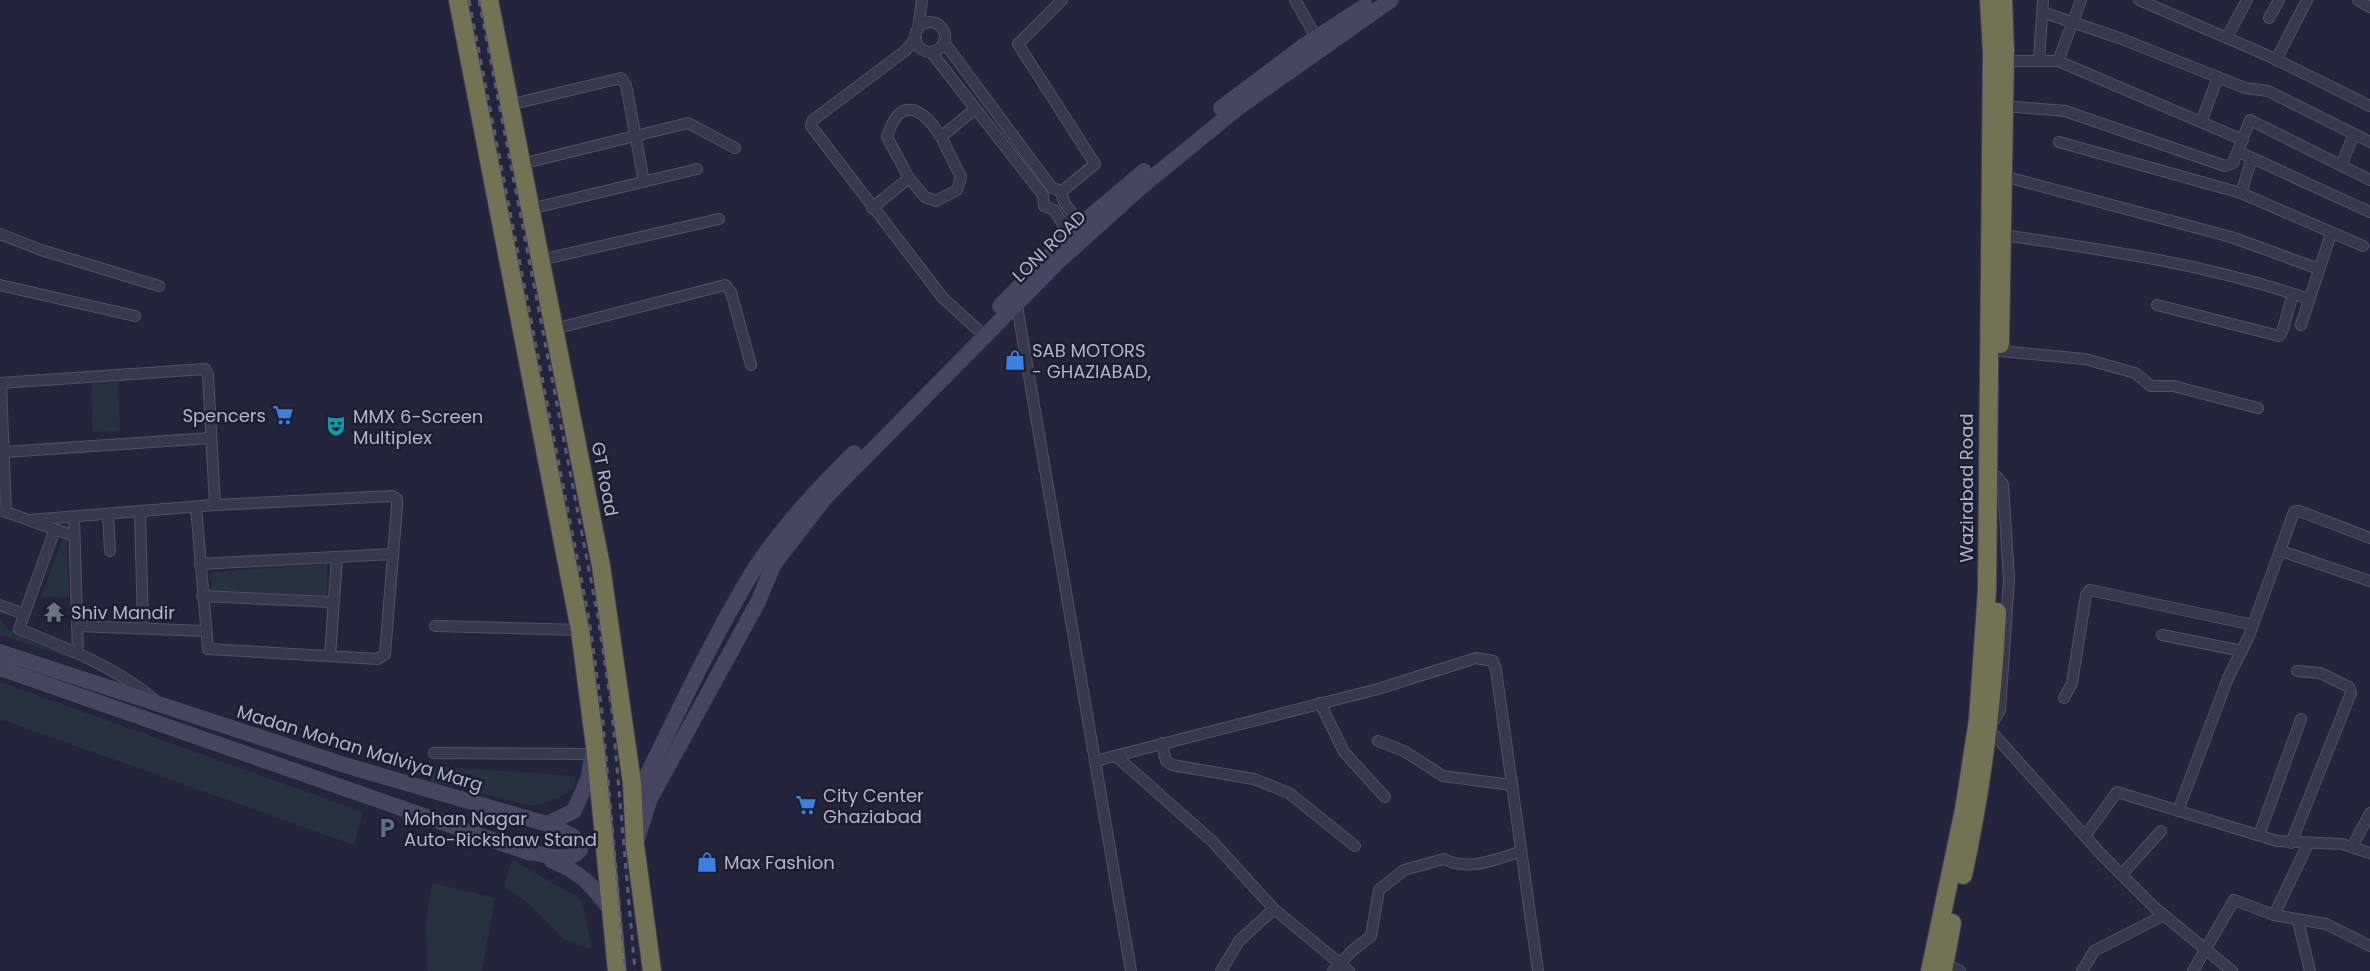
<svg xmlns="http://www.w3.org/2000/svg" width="2370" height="971" font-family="Poppins,sans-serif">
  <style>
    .green { fill: #26323e }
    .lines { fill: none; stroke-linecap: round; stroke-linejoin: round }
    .street-casing { stroke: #505165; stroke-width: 12 }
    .secondary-casing { stroke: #3e3f53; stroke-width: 16 }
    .highway-casing { stroke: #404155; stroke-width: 20 }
    .street { stroke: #38394d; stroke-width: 10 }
    .secondary { stroke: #464660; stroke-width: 15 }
    .highway { stroke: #737255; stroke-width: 18 }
    .rail { stroke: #5a5b74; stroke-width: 3; stroke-dasharray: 6 6; stroke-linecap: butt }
    .labels { text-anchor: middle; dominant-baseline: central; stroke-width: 5; stroke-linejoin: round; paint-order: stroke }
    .street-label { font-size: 18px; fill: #b3b4c8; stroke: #1d1e32 }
    .poi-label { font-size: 18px; fill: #b3b4c8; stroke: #1d1e32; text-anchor: start }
  </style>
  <rect width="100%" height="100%" fill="#24253d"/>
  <g class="green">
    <path d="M118,382l2,49 -27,1 -2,-48z"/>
    <path d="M62,540h4l3,57h-28z"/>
    <path d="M327,564v31l-116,-4 1,-19z"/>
    <path d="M0,619l8,10 58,20 9,6 -2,4 -73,-24z"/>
    <path d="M0,682l363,130 -9,33 -354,-126z"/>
    <path d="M431,766l145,10 -2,12 -17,11 -25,7 -102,-25z"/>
    <path d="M512,860l64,36 7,7 9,46 -27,-9 -36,-36 -25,-17z"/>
    <path d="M432,883l63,15 -13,73h-55l-1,-46z"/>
  </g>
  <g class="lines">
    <g class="street-casing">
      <g id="street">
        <path d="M1295,0l21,37"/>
        <path d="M2139,0l132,57 99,49"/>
        <path d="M2358,0l12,7"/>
        <path d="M2042,12l80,27 123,49 23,3 102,51"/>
        <path d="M2269,18l10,-18"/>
        <circle cx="930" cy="37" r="15"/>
        <path d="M918,29l4,-29"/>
        <path d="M2227,37l20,-37"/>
        <path d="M916,38l-11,13 -92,69 -2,6 132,172 35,32"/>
        <path d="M944,42l108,146"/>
        <path d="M931,52l112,143 1,11 10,4 16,25"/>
        <path d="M2039,60l4,-60"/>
        <path d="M2276,60l31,-60"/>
        <path d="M2001,61h57l185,79"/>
        <path d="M2058,61l23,-61"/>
        <path d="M509,105l112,-27 5,7 18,97"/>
        <path d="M2004,106l61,5 160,55 8,-3 17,-43 120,60"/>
        <path d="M2201,122l17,-45"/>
        <path d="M2059,142l182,51 122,53"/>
        <path d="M2239,152l131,60"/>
        <path d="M521,164l167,-41 47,25"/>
        <path d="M2341,166l13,-32"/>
        <path d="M2003,176l228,61 88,32"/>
        <path d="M909,178l-22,-41c13,-43 36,-29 54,0"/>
        <path d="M1056,189l5,3 3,10 16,23"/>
        <path d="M1061,192l34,-28 -77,-120 44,-44"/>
        <path d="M2241,193l11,-35"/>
        <path d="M872,208l37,-30 16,19 11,4 21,-11 4,-13 -20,-40 34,-28"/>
        <path d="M530,209l167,-40"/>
        <path d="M0,234l41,16 118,36"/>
        <path d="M2003,235c104,15 207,30 306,64"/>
        <path d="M540,260l179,-41"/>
        <path d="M0,285l135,31"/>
        <path d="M1016,300l115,671"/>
        <path d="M2157,305l122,31 3,-4 11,-38"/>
        <path d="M2301,325l30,-91"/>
        <path d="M554,329l171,-44 6,7 20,73"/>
        <path d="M2000,351l85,8 50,14 16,13h22l85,22"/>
        <path d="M0,383l205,-14 3,6 7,130"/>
        <path d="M1,383l5,129"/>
        <path d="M5,452l206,-14"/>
        <path d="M0,510l74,26"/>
        <path d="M140,511l3,117"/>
        <path d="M108,514l2,37"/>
        <path d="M74,517l4,136"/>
        <path d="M29,520c62,-5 124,-10 186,-15l177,-9 5,3v7l-12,148 -7,5 -170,-10 -12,-142"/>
        <path d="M55,529l-36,100c47,19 97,38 136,71"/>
        <path d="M2281,551l89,30"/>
        <path d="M200,564l193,-10"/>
        <path d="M202,596l131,6"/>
        <path d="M0,605l24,9"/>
        <path d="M77,626l127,5"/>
        <path d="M435,626l145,4"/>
        <path d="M2162,635l80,16"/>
        <path d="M330,656l7,-99"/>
        <path d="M2064,698l8,-15 14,-88 4,-5 163,35"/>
        <path d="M1320,703l24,49 41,45"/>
        <path d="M1992,724l8,-14 9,-131 -6,-95 -7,-8"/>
        <path d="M1989,729l111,124 55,55 77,63"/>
        <path d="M1378,741l26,10 39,25 69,9"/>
        <path d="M1162,743l4,18 6,4 82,14 35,14 66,53"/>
        <path d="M434,753l162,1"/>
        <path d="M1116,756l96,85 62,68 75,62"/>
        <path d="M1095,761l283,-72 98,-31 17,3 3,9 42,301"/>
        <path d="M2178,811l50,-133 21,-42 45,-124 5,-1 71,27"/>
        <path d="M2259,835l42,-116"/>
        <path d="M2085,836l32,-44 160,49 65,3 28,9"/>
        <path d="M2291,843l60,-150 -2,-6 -29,-14 -23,-2"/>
        <path d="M2352,847l18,-34"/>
        <path d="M2122,874l39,-43"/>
        <path d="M2274,915l34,-71"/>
        <path d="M2298,921l12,50"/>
        <path d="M1945,963l15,8"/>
        <path d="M1221,971l18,-30 35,-32"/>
        <path d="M1333,971l20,-21 18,-14 8,-46 25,-20 40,-11c25,13 51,0 76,-7"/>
        <path d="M2082,971l12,-20 70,-36"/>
        <path d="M2193,971l41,-71 40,15 52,9 44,22"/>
      </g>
    </g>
    <g class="secondary-casing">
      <g id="secondary">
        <path d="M1221,108l84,-63 60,-39"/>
        <path d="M1000,306l80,-81 64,-54"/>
        <path d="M0,652l348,114 199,58 26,12 7,14c-12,15 -41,3 -58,0"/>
        <path d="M0,668l530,185"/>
        <path d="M633,803c37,-73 71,-149 113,-220 28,-48 69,-91 108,-130"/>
        <path d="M547,824l27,-13 14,-32 4,-21"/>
        <path d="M637,839l13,-40 108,-197 16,-38 51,-66 234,-237 82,-74 98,-80 152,-107"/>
        <path d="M552,861c28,10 42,26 59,50"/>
      </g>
    </g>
    <g class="highway-casing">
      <g id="highway">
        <path d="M458,0l122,630 16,124 21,217"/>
        <path d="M489,0l112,566 31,217 3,62 17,126"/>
        <path d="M2000,344l5,-294 -2,-50"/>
        <path d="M1963,875c19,-87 30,-174 34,-263"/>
        <path d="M1930,971l34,-161 14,-90 9,-130 5,-538 -3,-52"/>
        <path d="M1943,971l9,-48"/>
      </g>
    </g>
    <use href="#street" class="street"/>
    <use href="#secondary" class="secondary"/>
    <use href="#highway" class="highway"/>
    <g class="rail">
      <path d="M469,0l120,619 13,93 23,259"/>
      <path d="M479,0l119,617 14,94 23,260"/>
    </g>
  </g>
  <defs>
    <g id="shop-bare" transform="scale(1.62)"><path d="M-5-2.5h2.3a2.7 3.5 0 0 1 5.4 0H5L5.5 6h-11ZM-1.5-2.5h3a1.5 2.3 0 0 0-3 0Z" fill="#3f7fe0" stroke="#1d1e32" stroke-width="2.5" paint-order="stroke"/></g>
    <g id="supermarket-bare" transform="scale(1.62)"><path d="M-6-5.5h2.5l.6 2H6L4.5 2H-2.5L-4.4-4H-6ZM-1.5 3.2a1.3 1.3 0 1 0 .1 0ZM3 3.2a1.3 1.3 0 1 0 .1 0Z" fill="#3f7fe0" stroke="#1d1e32" stroke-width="2.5" paint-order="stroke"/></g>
    <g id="theatre-bare" transform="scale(1.62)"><path d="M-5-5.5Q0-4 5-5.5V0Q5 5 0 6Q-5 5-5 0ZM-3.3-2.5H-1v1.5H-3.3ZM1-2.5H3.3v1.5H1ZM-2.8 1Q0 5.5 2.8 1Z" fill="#0f9aa8" stroke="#1d1e32" stroke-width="2.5" paint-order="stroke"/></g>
    <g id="temple-bare" transform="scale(1.62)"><path d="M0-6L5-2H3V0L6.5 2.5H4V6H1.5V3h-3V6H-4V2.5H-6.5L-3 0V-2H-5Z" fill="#6b7280" stroke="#1d1e32" stroke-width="2.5" paint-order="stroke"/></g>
    <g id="parking-bare" transform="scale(1.62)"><path d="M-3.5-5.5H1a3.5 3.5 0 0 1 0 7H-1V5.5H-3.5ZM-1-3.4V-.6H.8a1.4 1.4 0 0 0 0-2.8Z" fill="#5c6f8a" stroke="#1d1e32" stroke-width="2.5" paint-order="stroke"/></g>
  </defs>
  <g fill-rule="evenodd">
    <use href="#shop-bare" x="1015" y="360"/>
    <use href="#supermarket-bare" x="283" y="415"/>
    <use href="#theatre-bare" x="336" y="426"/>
    <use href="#temple-bare" x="54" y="612"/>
    <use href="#supermarket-bare" x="806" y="805"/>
    <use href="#parking-bare" x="387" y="828"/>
    <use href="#shop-bare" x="707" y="862"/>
  </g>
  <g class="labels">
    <g class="street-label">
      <text transform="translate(1049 246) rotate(-44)">LONI ROAD</text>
      <text transform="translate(605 479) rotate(79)">GT Road</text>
      <text transform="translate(1966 488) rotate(-90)">Wazirabad Road</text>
      <text transform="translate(360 748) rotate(17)">Madan Mohan Malviya Marg</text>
    </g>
    <g class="poi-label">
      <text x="1032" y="350">SAB MOTORS<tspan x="1032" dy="21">- GHAZIABAD,</tspan></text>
      <text x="266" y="415" text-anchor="end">Spencers</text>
      <text x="353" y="416">MMX 6-Screen<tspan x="353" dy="21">Multiplex</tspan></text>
      <text x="71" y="612">Shiv Mandir</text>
      <text x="823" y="795">City Center<tspan x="823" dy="21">Ghaziabad</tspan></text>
      <text x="404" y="818">Mohan Nagar<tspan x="404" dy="21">Auto-Rickshaw Stand</tspan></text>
      <text x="724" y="862">Max Fashion</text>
    </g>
  </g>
</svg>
